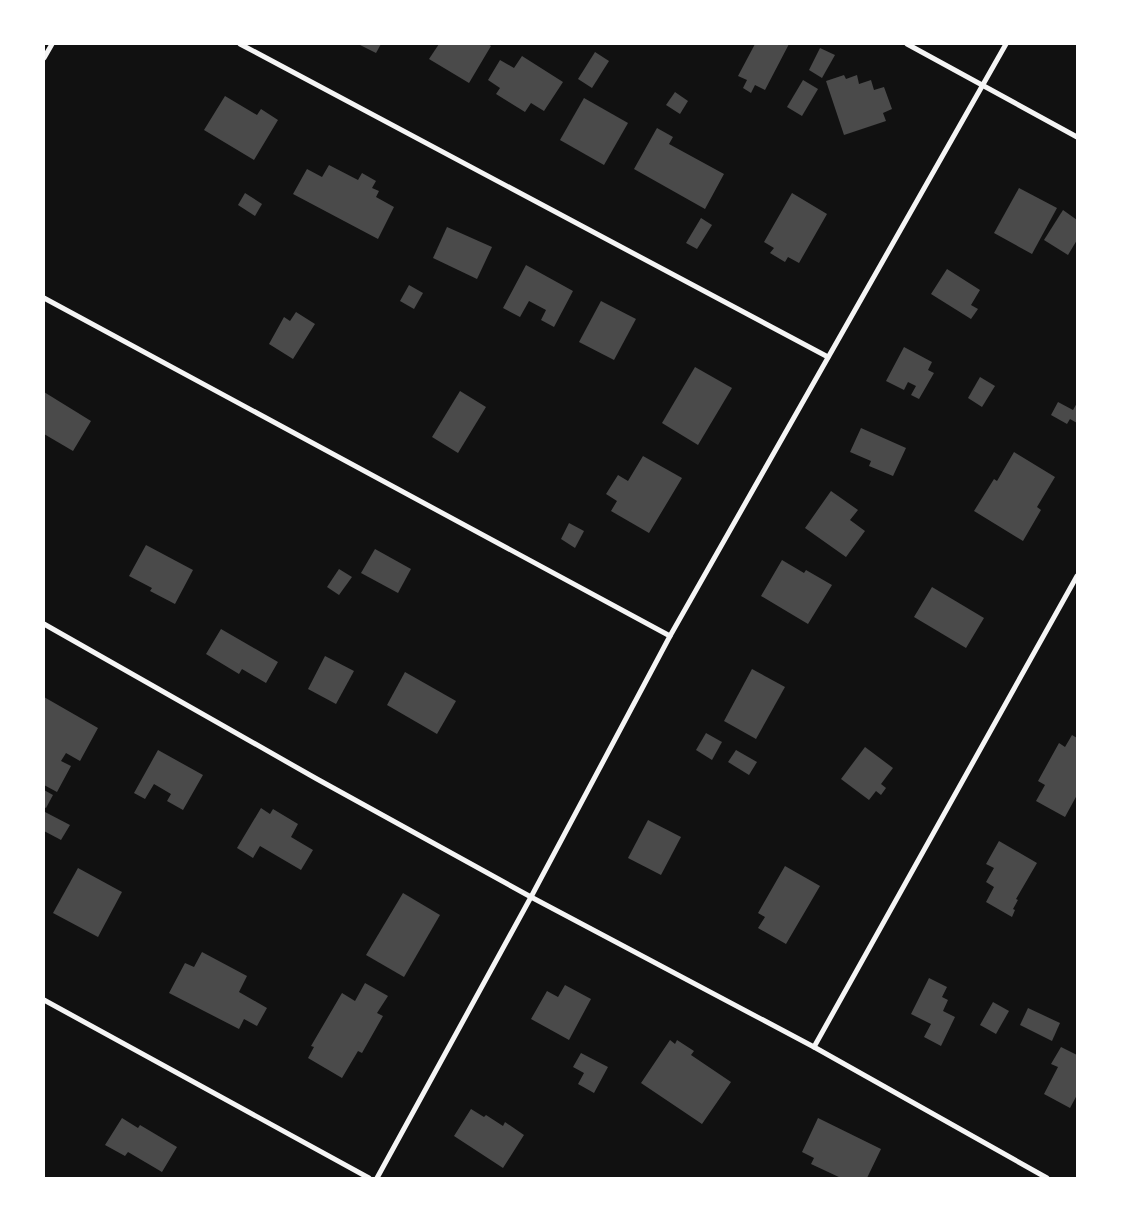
<svg xmlns="http://www.w3.org/2000/svg" width="1121" height="1222" font-family="Commissioner,sans-serif">
  <style>
    .building { fill: #4a4a4a }
    .lines { fill: none; stroke-linecap: round; stroke-linejoin: round }
    .minor { stroke: #f5f5f5; stroke-width: 5 }
  </style>
  <rect width="100%" height="100%" fill="#111"/>
  <g class="building">
    <path d="M358,44h23l-5,9z"/>
    <path d="M439,44h49l3,2 -22,37 -40,-24z"/>
    <path d="M755,44h34l-24,46 -10,-5 -4,8 -8,-5 4,-8 -9,-4z"/>
    <path d="M820,48l15,7 -13,23 -13,-8z"/>
    <path d="M595,52l14,9 -17,27 -14,-9z"/>
    <path d="M522,56l41,26 -19,29 -13,-8 -6,9 -29,-18 4,-6 -12,-8 12,-20 14,8z"/>
    <path d="M844,75l2,4 11,-4 2,9 12,-4 3,10 10,-3 8,22 -9,4 3,8 -42,14 -18,-54z"/>
    <path d="M803,80l15,9 -16,27 -15,-9z"/>
    <path d="M675,92l13,9 -8,13 -14,-9z"/>
    <path d="M225,96l32,19 4,-6 17,11 -24,40 -50,-30z"/>
    <path d="M584,98l44,25 -24,42 -44,-25z"/>
    <path d="M657,128l16,9 -4,7 55,30 -19,35 -71,-40z"/>
    <path d="M329,165l29,15 4,-7 14,8 -4,7 7,3 -3,6 18,10 -16,32 -85,-45 14,-25 15,8z"/>
    <path d="M1019,188l38,20 -25,46 -38,-21z"/>
    <path d="M245,193l17,11 -7,12 -17,-11z"/>
    <path d="M792,193l35,21 -28,49 -11,-6 -3,5 -15,-9 4,-5 -10,-6z"/>
    <path d="M1063,210l14,10v20l-9,15 -24,-15z"/>
    <path d="M701,218l11,7 -15,24 -11,-6z"/>
    <path d="M447,227l45,20 -15,32 -44,-21z"/>
    <path d="M526,265l47,26 -19,36 -13,-7 5,-10 -17,-9 -9,16 -17,-9z"/>
    <path d="M947,269l33,21 -9,15 7,4 -7,10 -40,-25z"/>
    <path d="M409,285l14,8 -9,16 -14,-8z"/>
    <path d="M601,301l35,18 -22,41 -35,-18z"/>
    <path d="M296,312l19,12 -22,35 -24,-15 15,-27 6,4z"/>
    <path d="M904,347l28,15 -4,8 6,3 -15,26 -8,-4 5,-9 -8,-4 -4,8 -18,-9z"/>
    <path d="M695,367l37,21 -34,57 -36,-22z"/>
    <path d="M980,377l15,9 -13,21 -14,-9z"/>
    <path d="M460,391l26,16 -28,46 -26,-16z"/>
    <path d="M44,392l47,29 -18,30 -29,-17z"/>
    <path d="M1058,402l15,8 4,-7v20l-7,-4 -3,5 -16,-9z"/>
    <path d="M861,428l45,20 -13,28 -24,-10 2,-5 -21,-9z"/>
    <path d="M1014,452l41,25 -18,30 4,3 -18,31 -49,-30 20,-32 3,2z"/>
    <path d="M643,456l39,22 -33,55 -38,-22 6,-10 -11,-7 12,-19 10,6z"/>
    <path d="M831,491l27,19 -8,10 15,11 -19,26 -41,-29z"/>
    <path d="M569,523l15,8 -9,17 -14,-9z"/>
    <path d="M146,545l47,25 -18,34 -25,-13 2,-3 -23,-12z"/>
    <path d="M375,549l36,20 -13,24 -37,-20z"/>
    <path d="M782,560l22,13 2,-3 26,15 -24,39 -47,-28z"/>
    <path d="M339,569l13,8 -13,18 -12,-8z"/>
    <path d="M932,587l52,31 -18,30 -52,-31z"/>
    <path d="M221,629l57,33 -12,21 -24,-14 -3,5 -33,-20z"/>
    <path d="M325,656l29,15 -18,33 -28,-15z"/>
    <path d="M752,669l33,18 -29,52 -32,-18z"/>
    <path d="M405,672l51,29 -19,33 -50,-29z"/>
    <path d="M44,697l54,31 -18,33 -14,-8 -5,8 10,5 -14,26 -13,-7z"/>
    <path d="M706,733l16,9 -10,18 -16,-10z"/>
    <path d="M1072,735l5,3v57l-12,22 -29,-16 9,-16 -7,-4 21,-38 6,4z"/>
    <path d="M865,747l28,21 -12,16 5,4 -5,7 -5,-4 -7,9 -28,-21z"/>
    <path d="M158,750l45,25 -20,35 -16,-9 4,-7 -17,-10 -9,15 -11,-6z"/>
    <path d="M736,750l21,12 -8,13 -21,-13z"/>
    <path d="M44,790l9,5 -7,13 -2,-1z"/>
    <path d="M261,808l9,6 3,-5 25,15 -7,13 22,13 -12,20 -41,-24 -7,12 -16,-10z"/>
    <path d="M45,812l25,13 -9,15 -17,-9v-16z"/>
    <path d="M648,820l33,17 -20,38 -33,-17z"/>
    <path d="M999,841l38,22 -21,36 2,1 -5,9 2,1 -3,7 -26,-15 8,-15 -8,-5 8,-14 -8,-4z"/>
    <path d="M785,866l35,20 -34,58 -28,-16 7,-11 -7,-4z"/>
    <path d="M78,868l44,24 -24,45 -45,-24z"/>
    <path d="M403,893l37,22 -36,62 -38,-22z"/>
    <path d="M202,952l45,24 -8,16 28,16 -10,18 -13,-7 -5,10 -70,-36 16,-30 9,4z"/>
    <path d="M929,978l18,9 -5,10 6,3 -5,11 12,6 -14,29 -17,-9 7,-13 -20,-10z"/>
    <path d="M365,983l23,13 -11,17 6,3 -21,37 -4,-2 -16,27 -34,-20 6,-11 -3,-1 31,-53 13,8z"/>
    <path d="M565,985l26,14 -22,41 -38,-21 16,-28 11,6z"/>
    <path d="M993,1002l16,9 -13,23 -16,-9z"/>
    <path d="M1028,1008l32,15 -8,18 -32,-16z"/>
    <path d="M670,1040l5,4 2,-4 17,11 -3,4 40,27 -29,42 -61,-41z"/>
    <path d="M1061,1047l16,8v40l-7,13 -26,-14 14,-27 -7,-3z"/>
    <path d="M581,1053l27,14 -14,26 -16,-9 6,-11 -11,-6z"/>
    <path d="M471,1109l13,8 2,-2 17,11 2,-4 19,13 -21,33 -49,-32z"/>
    <path d="M122,1118l16,10 2,-3 37,22 -15,25 -34,-20 -3,4 -20,-11z"/>
    <path d="M818,1118l63,31 -14,29h-26l-30,-14 3,-6 -12,-6z"/>
  </g>
  <g class="lines">
    <g class="minor">
      <path d="M240,44l588,313"/>
      <path d="M907,44l170,93"/>
      <path d="M44,58l8,-14"/>
      <path d="M44,298l626,338"/>
      <path d="M44,624l273,155 214,118 283,150 233,131"/>
      <path d="M44,1000l325,178"/>
      <path d="M814,1047l263,-471"/>
      <path d="M377,1178l154,-281 139,-261 336,-592"/>
    </g>
  </g>
  <rect width="1121" height="1222" fill="none" stroke="#ffffff" stroke-width="90"/>
</svg>
